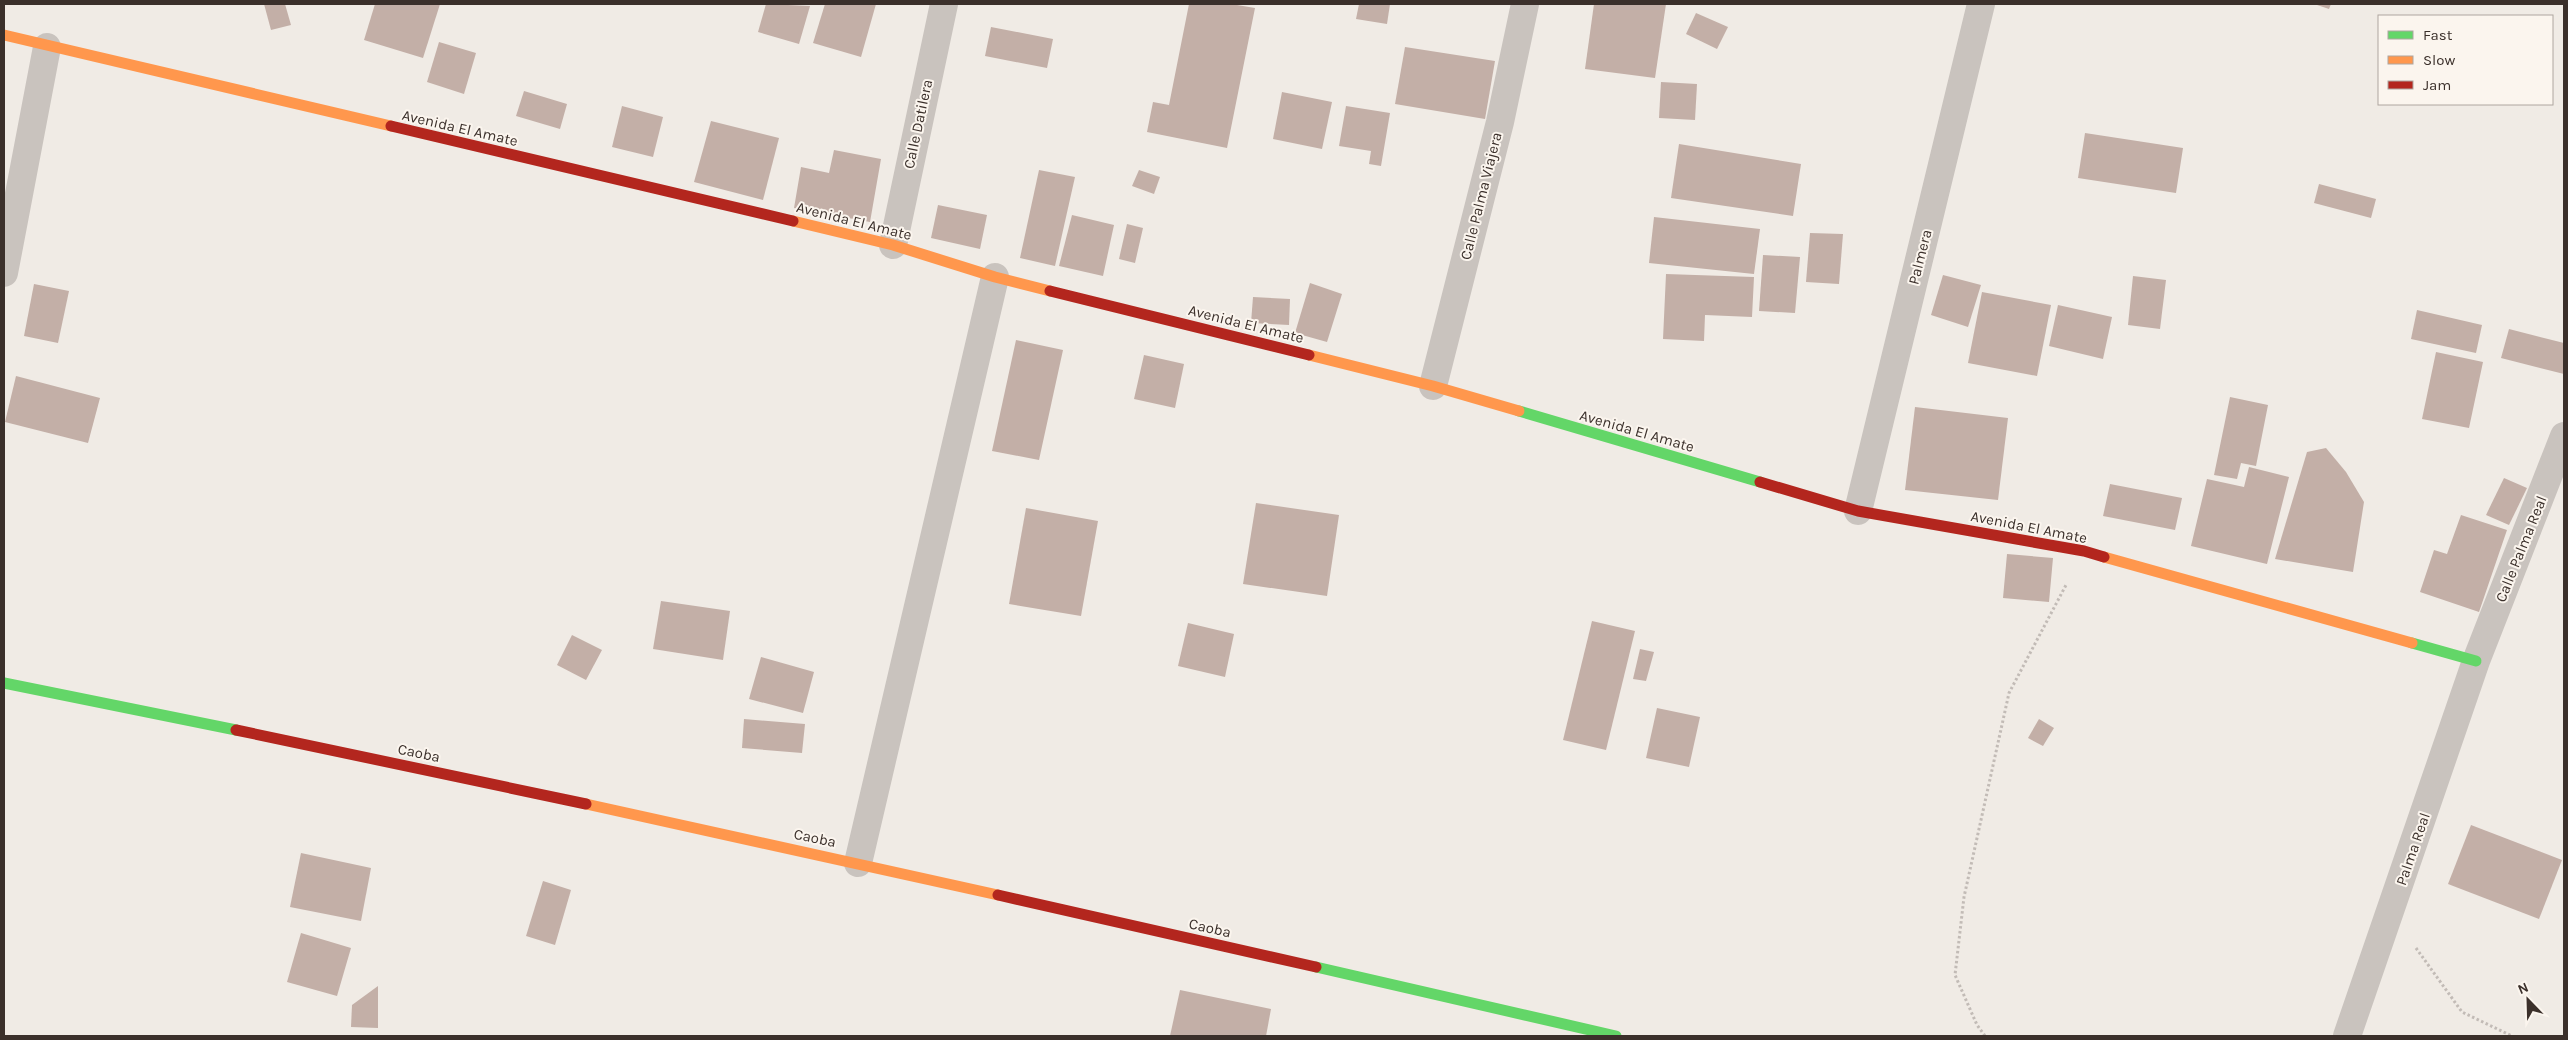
<svg xmlns="http://www.w3.org/2000/svg" width="2568" height="1040" font-family="Karla,sans-serif">
  <style>
    .building { fill: #c3afa7 }
    .lines { fill: none; stroke-linecap: round; stroke-linejoin: round }
    .path { stroke: #c2bbb6; stroke-width: 3; stroke-dasharray: 2.5 2.5; stroke-linecap: butt }
    .street { stroke: #c9c3be; stroke-width: 28 }
    .fast { stroke: #63d668; stroke-width: 11 }
    .slow { stroke: #ff974d; stroke-width: 11 }
    .jam { stroke: #b3261e; stroke-width: 11 }
    .labels { text-anchor: middle; dominant-baseline: central; stroke-width: 4; stroke-linejoin: round; paint-order: stroke }
    .street-label { font-size: 15px; fill: #3b302b; stroke: #fbf5ee }
  </style>
  <rect width="100%" height="100%" fill="#f0ebe5"/>
  <g class="building">
    <path d="M264,4h21l6,21 -20,5z"/>
    <path d="M375,4h65l-17,54 -59,-18z"/>
    <path d="M766,4l44,2 -11,38 -41,-12z"/>
    <path d="M825,4h51l-15,53 -48,-14z"/>
    <path d="M1189,4h42l24,4 -28,140 -80,-16 6,-30 16,3z"/>
    <path d="M1359,4h31l-3,20 -31,-5z"/>
    <path d="M1594,4h72l-11,74 -70,-9z"/>
    <path d="M2314,4h17l-2,5z"/>
    <path d="M1696,13l32,14 -11,22 -31,-15z"/>
    <path d="M991,27l62,12 -6,29 -62,-12z"/>
    <path d="M439,42l37,11 -12,41 -37,-12z"/>
    <path d="M1405,47l90,14 -10,58 -90,-15z"/>
    <path d="M1661,82l36,2 -2,36 -36,-2z"/>
    <path d="M524,91l43,13 -7,25 -44,-13z"/>
    <path d="M1282,92l50,10 -10,47 -49,-10z"/>
    <path d="M622,106l41,11 -10,40 -41,-10z"/>
    <path d="M1346,106l44,7 -9,53 -12,-2 2,-13 -32,-5z"/>
    <path d="M711,121l68,17 -16,62 -69,-18z"/>
    <path d="M2085,133l98,15 -7,45 -98,-15z"/>
    <path d="M1679,144l122,20 -8,52 -122,-18z"/>
    <path d="M834,150l47,9 -11,63 -76,-14 7,-41 28,6z"/>
    <path d="M1039,170l36,7 -20,89 -35,-8z"/>
    <path d="M1139,170l21,7 -6,17 -22,-8z"/>
    <path d="M2319,184l57,15 -5,19 -57,-15z"/>
    <path d="M938,205l49,10 -7,34 -49,-11z"/>
    <path d="M1072,215l42,10 -11,51 -44,-10z"/>
    <path d="M1654,217l106,12 -6,45 -105,-11z"/>
    <path d="M1127,224l16,4 -8,35 -16,-4z"/>
    <path d="M1810,233l33,1 -4,50 -33,-2z"/>
    <path d="M1763,255l37,2 -5,56 -36,-2z"/>
    <path d="M1666,274l88,3 -2,40 -47,-2 -1,26 -41,-2z"/>
    <path d="M1943,275l38,10 -13,42 -37,-12z"/>
    <path d="M2133,276l33,4 -6,49 -32,-4z"/>
    <path d="M1310,283l32,11 -15,48 -32,-9z"/>
    <path d="M34,284l35,7 -11,52 -34,-7z"/>
    <path d="M1982,292l69,13 -14,71 -69,-13z"/>
    <path d="M1253,297l37,2 -1,26 -38,-2z"/>
    <path d="M2058,305l54,12 -9,42 -54,-13z"/>
    <path d="M2417,310l65,15 -6,28 -65,-14z"/>
    <path d="M2509,329l55,14v31l-63,-16z"/>
    <path d="M1016,340l47,10 -24,110 -47,-9z"/>
    <path d="M2436,352l47,10 -14,66 -47,-9z"/>
    <path d="M1144,355l40,9 -9,44 -41,-9z"/>
    <path d="M16,376l84,22 -12,45 -83,-21z"/>
    <path d="M2230,397l38,8 -12,61 -15,-3 -4,16 -23,-4z"/>
    <path d="M1915,407l93,11 -10,82 -93,-10z"/>
    <path d="M2326,448l20,24 18,30 -11,70 -78,-13 32,-107z"/>
    <path d="M2249,467l40,10 -22,87 -76,-18 16,-67 37,8z"/>
    <path d="M2504,478l23,10 -18,37 -23,-10z"/>
    <path d="M2110,484l72,14 -7,32 -72,-14z"/>
    <path d="M1256,503l83,12 -12,81 -84,-12z"/>
    <path d="M1026,508l72,13 -17,95 -72,-12z"/>
    <path d="M2461,515l46,15 -28,82 -59,-20 14,-42 13,4z"/>
    <path d="M2007,554l46,4 -4,44 -46,-4z"/>
    <path d="M661,601l69,10 -7,49 -70,-11z"/>
    <path d="M1592,621l43,10 -29,119 -43,-10z"/>
    <path d="M1188,623l46,11 -9,43 -47,-11z"/>
    <path d="M572,635l30,15 -16,30 -29,-15z"/>
    <path d="M1640,649l14,3 -8,29 -13,-2z"/>
    <path d="M761,657l53,15 -11,41 -54,-14z"/>
    <path d="M1657,708l43,9 -11,50 -43,-9z"/>
    <path d="M744,719l61,5 -3,29 -60,-5z"/>
    <path d="M2039,719l15,9 -11,18 -15,-8z"/>
    <path d="M2471,825l91,35 -23,59 -91,-35z"/>
    <path d="M301,853l70,15 -10,53 -71,-14z"/>
    <path d="M543,881l28,9 -16,55 -29,-9z"/>
    <path d="M301,933l50,15 -14,48 -50,-14z"/>
    <path d="M378,986v42l-27,-1 1,-22z"/>
    <path d="M1180,990l91,19 -5,27h-96z"/>
  </g>
  <g class="lines">
    <g class="path">
      <path d="M2416,948l46,64 50,24"/>
      <path d="M1985,1036l-8,-11 -22,-50 9,-78 45,-204 57,-108"/>
    </g>
    <g class="street">
      <path d="M893,245l51,-241"/>
      <path d="M4,273l43,-226"/>
      <path d="M1433,386l67,-264 25,-118"/>
      <path d="M1858,511l123,-507"/>
      <path d="M858,863l137,-586"/>
      <path d="M2347,1036l129,-375 88,-225"/>
    </g>
    <g class="fast">
      <path d="M1519,411l241,71"/>
      <path d="M2412,643l64,18"/>
      <path d="M4,683l232,47"/>
      <path d="M1316,967l300,69"/>
    </g>
    <g class="slow">
      <path d="M4,35l387,91"/>
      <path d="M793,221l100,24 102,32 55,14"/>
      <path d="M1309,355l124,31 86,25"/>
      <path d="M2104,557l308,86"/>
      <path d="M586,804l412,91"/>
    </g>
    <g class="jam">
      <path d="M391,126l402,95"/>
      <path d="M1050,291l259,64"/>
      <path d="M1760,482l98,29 226,40 20,6"/>
      <path d="M236,730l350,74"/>
      <path d="M998,895l318,72"/>
    </g>
  </g>
  <g class="labels">
    <g class="street-label">
      <text transform="translate(918 124) rotate(-78)">Calle Datilera</text>
      <text transform="translate(460 128) rotate(13)">Avenida El Amate</text>
      <text transform="translate(1481 196) rotate(-76)">Calle Palma Viajera</text>
      <text transform="translate(854 221) rotate(14)">Avenida El Amate</text>
      <text transform="translate(1920 257) rotate(-76)">Palmera</text>
      <text transform="translate(1246 324) rotate(14)">Avenida El Amate</text>
      <text transform="translate(1637 431) rotate(16)">Avenida El Amate</text>
      <text transform="translate(2029 527) rotate(11)">Avenida El Amate</text>
      <text transform="translate(2521 549) rotate(-68)">Calle Palma Real</text>
      <text transform="translate(419 753) rotate(12)">Caoba</text>
      <text transform="translate(815 838) rotate(12)">Caoba</text>
      <text transform="translate(2413 849) rotate(-71)">Palma Real</text>
      <text transform="translate(1210 928) rotate(13)">Caoba</text>
    </g>
  </g>
  <rect width="2568" height="1040" fill="none" stroke="#3b302b" stroke-width="10"/>
  <rect x="2378" y="15" width="175" height="90" fill="#fbf5ee" stroke="#aea6a0"/>
  <rect x="2388" y="31" width="25" height="8" fill="#63d668" stroke="#aea6a0"/>
  <text x="2423" y="40" font-size="15" fill="#3b302b">Fast</text>
  <rect x="2388" y="56" width="25" height="8" fill="#ff974d" stroke="#aea6a0"/>
  <text x="2423" y="65" font-size="15" fill="#3b302b">Slow</text>
  <rect x="2388" y="81" width="25" height="8" fill="#b3261e" stroke="#aea6a0"/>
  <text x="2423" y="90" font-size="15" fill="#3b302b">Jam</text>
  <g transform="translate(2528 1000) rotate(337)" stroke="#fbf5ee" stroke-width="4" paint-order="stroke">
  <path d="M0-4L9 19L0 12L-9 19Z" fill="#3b302b"/>
  <text y="-8" font-size="14" font-weight="bold" text-anchor="middle" fill="#3b302b">N</text>
  </g>
</svg>
